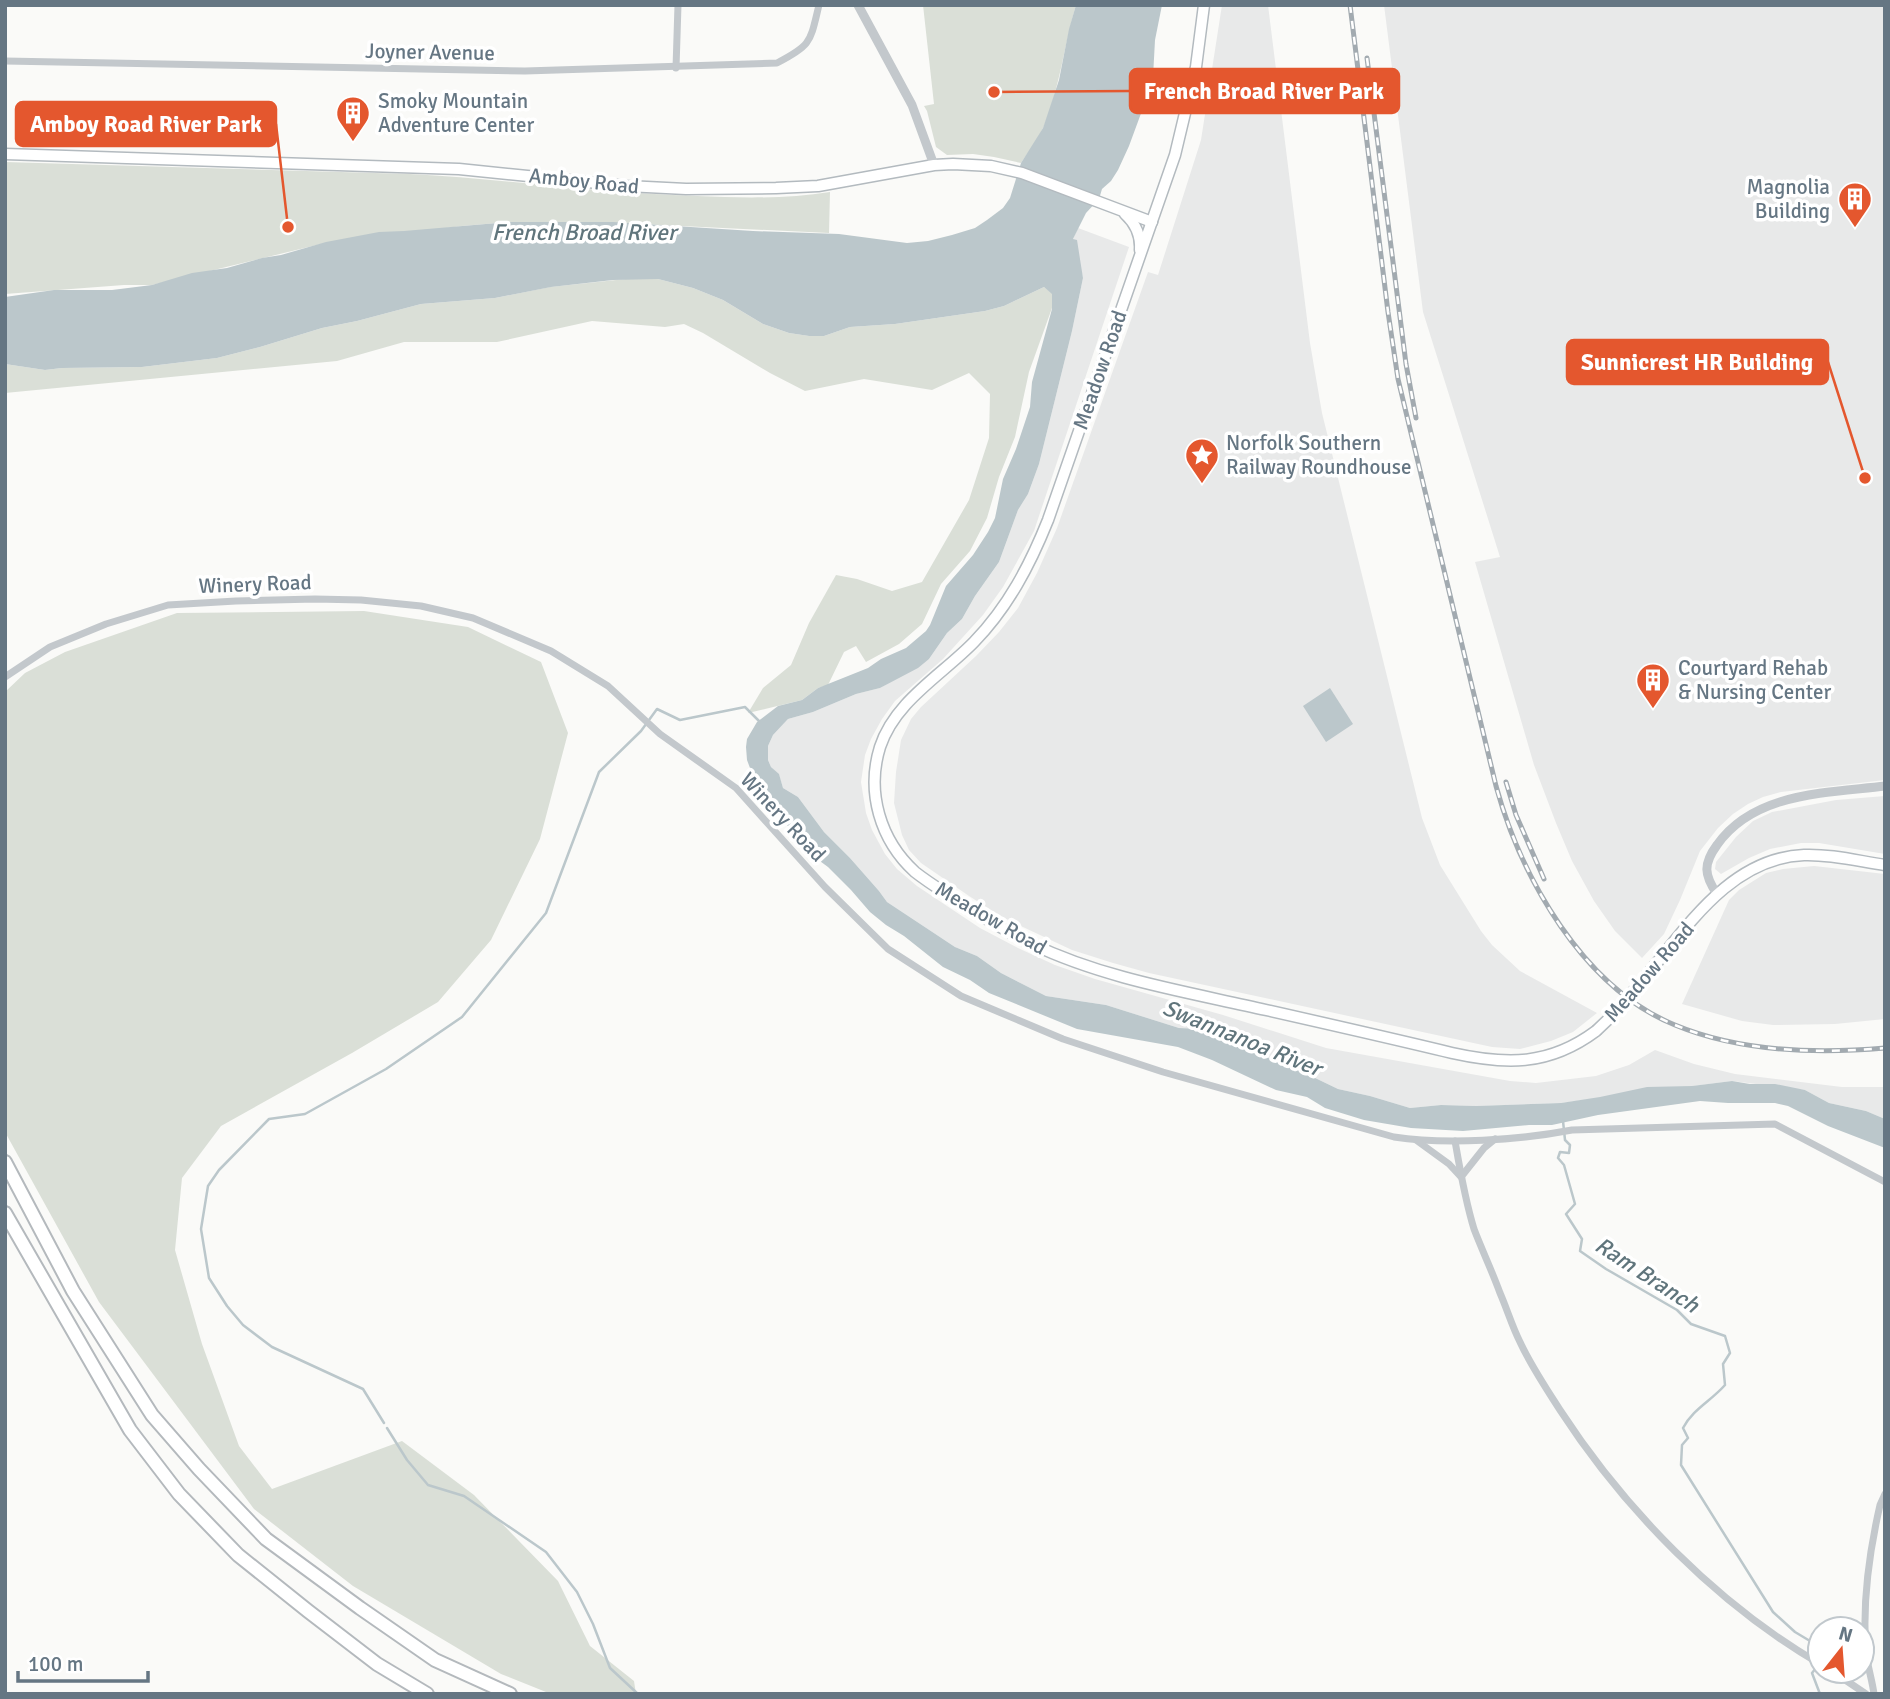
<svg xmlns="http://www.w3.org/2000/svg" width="1890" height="1699" font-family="Signika,sans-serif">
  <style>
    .built { fill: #e8e9e9 }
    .green { fill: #dadfd7 }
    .water { fill: #bbc7cb }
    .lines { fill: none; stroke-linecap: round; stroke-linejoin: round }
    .stream { stroke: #bbc7cb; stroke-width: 2.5 }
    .secondary-casing { stroke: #b3babf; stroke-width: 13 }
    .motorway-casing { stroke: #b4b9bd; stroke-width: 16 }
    .minor { stroke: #c3c8cc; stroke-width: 7 }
    .tertiary { stroke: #c3c8cc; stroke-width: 9 }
    .secondary { stroke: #fff; stroke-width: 10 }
    .motorway { stroke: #fff; stroke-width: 12 }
    .rail-casing { stroke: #a2aab0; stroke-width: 5 }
    .rail { stroke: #fff; stroke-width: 2.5; stroke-dasharray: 8; stroke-linecap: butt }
    .secondary-bridge-casing { stroke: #b3babf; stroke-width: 13; stroke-linecap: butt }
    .secondary-bridge { stroke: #fff; stroke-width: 10 }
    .labels { text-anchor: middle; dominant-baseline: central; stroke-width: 7; stroke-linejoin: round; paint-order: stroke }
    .street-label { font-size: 21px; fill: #657683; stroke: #fff }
    .poi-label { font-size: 21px; fill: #657683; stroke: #fff; text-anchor: start }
    .water-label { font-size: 23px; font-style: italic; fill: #60757c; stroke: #fff }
    .leader { fill: none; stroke: #e4572e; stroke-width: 2.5 }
    .callout-dot { fill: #e4572e; stroke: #fff; stroke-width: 2.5 }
    .callout { fill: #e4572e; stroke: #e4572e; stroke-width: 2.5 }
    .callout-label { font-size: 23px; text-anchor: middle; font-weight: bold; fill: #fff }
  </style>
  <rect width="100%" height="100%" fill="#fafaf8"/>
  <g class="built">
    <path d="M1222,5h46l42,338 12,70 100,405 18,47 41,66 11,14 28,26 77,42 -24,19 -22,9 -31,8 -28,-2 -343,-74 -36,-10 -41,-13 -68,-32 -35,-22 -48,-33 -12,-13 -7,-15 -8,-32 2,-31 5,-32 10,-21 10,-12 55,-51 23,-24 19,-24 19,-35 20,-45 91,-256 10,3 43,-135z"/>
    <path d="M1384,5h501v775l-104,12 -18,5 -15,7 -15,10 -15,14 -18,23 -20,49 -16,34 -22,24 -27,-27 -21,-30 -22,-40 -16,-38 -22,-58 -59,-203 25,-5 -77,-245z"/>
    <path d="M1078,228l51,19 -95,284 -31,56 -20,28 -40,44 -48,42 -13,18 -11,20 -6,16 -4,27 5,31 6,17 13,24 12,15 20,17 63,42 38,20 37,17 40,14 128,36 103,33 184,33 26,2 60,-7 33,-11 26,-15 39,14 41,10 107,13h43v32l-19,-8 -37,-8 -24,-13 -73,-9 -171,22 -85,3 -35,-1 -31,3 -40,-12 -32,-7 -52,-25 -29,-10 -41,-22 -15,-3 -22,-1 -73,-23 -60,-9 -45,-23 -24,-17 -22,-9 -68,-45 -8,-11 -29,-33 -26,-26 -26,-35 -15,-9 -4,-13 -8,-8 -3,-7v-14l5,-11 15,-16 25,-7 43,-18 24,-6 49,-29 18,-26 15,-14 13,-23 24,-34 19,-52 10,-16 11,-30 33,-133 11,-53 -10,-39z"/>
    <path d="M1885,796v58l-66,-11h-18l-31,6 -21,9 -28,16 -6,-5 1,-7 20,-25 17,-16 19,-9 64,-12z"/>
    <path d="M1814,866l71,8v145l-50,5 -62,1 -31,-4 -60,-17 47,-104 10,-10 27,-17 17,-4z"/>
  </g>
  <g class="green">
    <path d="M923,5h153c-12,40 -16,82 -32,121 -6,13 -15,25 -23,37l-27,-6 -21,-3 -26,1 -11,-8 -9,-36 -3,-5 10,-2z"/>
    <path d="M5,162l405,12c96,5 191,19 287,22 44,2 90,3 133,-4l-1,41 -189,-9 -131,-2 -47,4 -141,18 -169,41h-28l-119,9z"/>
    <path d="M635,278l23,1 35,9 30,12 40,24 26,9 20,3h15l26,-9 45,-3 90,-13 19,-5 40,-19 9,7 -1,14 -23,64 -14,65 -16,40 -12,41 -17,33 -29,33 -19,40 -23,20 -33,18 -10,-16 -12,6 -16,33 -10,3 -16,12 -54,13 15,-25 28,-23 18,-42 27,-48 21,4 35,12 30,-9 47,-82 20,-62 1,-44 -21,-21 -37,17 -68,-11 -59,12 -35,-18 -67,-40 -19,-9 -19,3 -73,-6 -95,21h-93l-67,19 -332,32v-29l40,6 17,-2 80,-1 75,-9 43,-11 62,-19 35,-7 64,-17 74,-6 55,-11z"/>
    <path d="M364,611l104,16 73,35 27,71 -28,106 -49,101 -53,62 -86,51 -131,73 -39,52 -7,72 27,94 37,102 33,43 130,-48 72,54 84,86 32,65 44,35 2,13h-85l-50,-20 -148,-88 -99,-77 -155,-207 -94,-170v-440l20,-19 40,-21 112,-39z"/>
  </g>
  <g class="water">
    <path d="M1076,5h86l-7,35 -2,37 -3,12 -21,57 -11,24 -7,11 -9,8 -3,10 -13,14 -13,26 4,1 6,38 -11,53 -33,133 -11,30 -10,16 -19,52 -24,34 -13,23 -15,14 -18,26 -11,9 -38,20 -24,6 -43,18 -25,7 -15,16 -5,11v14l3,7 8,7 4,14 15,9 26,35 26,26 29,33 8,11 68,45 22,9 24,17 45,23 60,9 73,23 22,1 15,3 41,22 29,10 52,25 32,7 40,12 31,-3 35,1 85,-3 39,-6 47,-10 45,-1 40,-5 18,3h25l30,6 24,13 37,8 19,8v29l-57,-22 -40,-20 -13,-3h-47l-28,-2 -102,14 -46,10h-23l-66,6 -52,-3 -47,-8 -39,-12 -18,-11 -31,-7 -64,-30 -34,-13 -101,-18 -88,-36 -19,-13 -27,-13 -39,-31 -18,-11 -16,-13 -19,-22 -23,-23 -15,-11 -31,-37 -26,-35 -9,-24 -1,-13 1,-8 10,-17 21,-16 24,-6 16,-12 50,-20 13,-9 25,-11 20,-17 4,-6 16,-39 27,-31 15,-23 7,-14 8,-39 13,-30 14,-42 2,-25 20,-73v-15l-8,-7 -40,19 -19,5 -90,13 -45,3 -26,9h-15l-20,-3 -26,-9 -40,-24 -30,-12 -35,-9 -45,1 -62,7 -56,11 -74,6 -64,17 -35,7 -62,19 -43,11 -75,9 -80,1 -17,2 -40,-6v-67l49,-7h58l40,-5 40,-12 35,-5 35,-10 19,-3 45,-13 53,-10 25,-1 105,-9h104l140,9 86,3 68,9 21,-2 24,-6 23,-7 12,-8 16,-12 7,-10 11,-35 22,-35 16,-48 10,-51z"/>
    <path d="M1330,688l23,36 -27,18 -23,-36z"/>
  </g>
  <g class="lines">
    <g class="stream">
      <path d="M1563,1121l2,19 5,5 -1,8 -9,-1 -2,6 6,7 11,39 -9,10 16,25 -2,12 26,18 71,41 14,14 34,12 5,17 -7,11 2,21c-14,16 -32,24 -42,43l5,10 -6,7 -1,20 92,147 22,20 25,15"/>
      <path d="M384,1423l-21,-34 -91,-42 -29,-22 -16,-19 -18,-28 -8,-49 7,-43 11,-16 50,-51 36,-5 81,-45 76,-52 84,-104 53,-141 42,-41 16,-22 23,11 65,-13 14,14"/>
      <path d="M387,1428l20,32 21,25 36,11 82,56 31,40 16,32 17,44 28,26"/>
      <path d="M1816,1668l-4,5 8,21"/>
    </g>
    <g class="secondary-casing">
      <g id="secondary">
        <path d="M1204,5l-8,62 -21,88 -127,365c-18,45 -40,87 -74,122 -32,33 -79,59 -94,105 -14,45 0,93 35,125 14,11 29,20 44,30 24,15 48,30 73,42 73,35 156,48 234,66 62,14 124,28 186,43 54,12 97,13 144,-22"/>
        <path d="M5,154l454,15 168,17 59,3 90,-1 42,-2 116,-21 19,-1 38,2 31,7 130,49"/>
        <path d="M1125,214c11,10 16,21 15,36"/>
        <path d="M1646,976c42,-50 85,-118 158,-121 27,-1 54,6 81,10"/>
      </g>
    </g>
    <g class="motorway-casing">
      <g id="motorway">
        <path d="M5,1162l68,129 79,124 47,54 67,70 94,69 75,52 75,34"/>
        <path d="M5,1213l125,217 49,64 59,61 70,56 69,53 50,30"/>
      </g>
    </g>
    <g class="minor">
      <path d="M5,61l520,10 252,-8c35,-18 33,-21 42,-58"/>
      <path d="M676,68l2,-63"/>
      <path d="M5,677l45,-30 56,-23 62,-19 68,-4 79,-2 46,1 60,6 52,12 78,33 57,35 52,48 76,54 89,99 63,62 73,47 102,43 100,33 231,65c52,8 126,3 178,-7l203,-6 110,58"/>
      <path d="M1416,1140l33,24 12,13 23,-29 11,-9"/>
      <path d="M1455,1141c5,29 10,59 19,88 8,21 18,42 26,64 7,16 12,33 20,49 11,24 26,46 40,68 65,100 157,194 260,254"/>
      <path d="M1832,1671l34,23"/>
      <path d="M1874,1694c-2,-15 -7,-29 -8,-43 -4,-50 3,-98 14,-146l5,-11"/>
    </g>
    <g class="tertiary">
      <path d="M858,5l54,100 22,60"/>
      <path d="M1717,894c-13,-19 -14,-30 0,-49 37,-53 110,-52 168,-59"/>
    </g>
    <use href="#secondary" class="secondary"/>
    <use href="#motorway" class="motorway"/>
    <g class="rail-casing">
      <g id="rail">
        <path d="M1350,5l38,307 10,67 98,407c25,91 87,202 179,239 65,27 141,29 210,23"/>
        <path d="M1367,58l39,306 10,54"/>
        <path d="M1506,782l10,33 28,64"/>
      </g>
    </g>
    <use href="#rail" class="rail"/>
    <g class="secondary-bridge-casing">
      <path id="secondary-bridge" d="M1596,1031l21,-20 29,-35"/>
    </g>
    <use href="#secondary-bridge" class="secondary-bridge"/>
  </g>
  <defs>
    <g id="building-pin" transform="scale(1.75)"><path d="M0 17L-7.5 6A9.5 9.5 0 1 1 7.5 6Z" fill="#e4572e" stroke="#fff"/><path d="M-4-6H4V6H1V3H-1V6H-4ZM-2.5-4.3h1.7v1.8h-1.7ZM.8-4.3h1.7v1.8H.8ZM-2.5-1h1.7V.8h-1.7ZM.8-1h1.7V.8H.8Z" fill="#fff"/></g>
    <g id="sight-pin" transform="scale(1.75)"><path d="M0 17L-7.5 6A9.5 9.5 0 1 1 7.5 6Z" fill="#e4572e" stroke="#fff"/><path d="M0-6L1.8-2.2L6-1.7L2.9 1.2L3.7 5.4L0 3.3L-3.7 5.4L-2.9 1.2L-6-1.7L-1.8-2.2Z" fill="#fff"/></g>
  </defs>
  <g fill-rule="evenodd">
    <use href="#building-pin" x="353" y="113"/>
    <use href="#building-pin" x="1855" y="199"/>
    <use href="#sight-pin" x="1202" y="455"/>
    <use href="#building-pin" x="1653" y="680"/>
  </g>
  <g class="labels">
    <g class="street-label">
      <text transform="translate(430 52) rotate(1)">Joyner Avenue</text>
      <text transform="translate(584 181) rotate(6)">Amboy Road</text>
      <text transform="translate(1100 370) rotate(-71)">Meadow Road</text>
      <text transform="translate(255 584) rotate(-2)">Winery Road</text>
      <text transform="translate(783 817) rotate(47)">Winery Road</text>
      <text transform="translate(991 918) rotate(30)">Meadow Road</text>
      <text transform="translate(1649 972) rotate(-49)">Meadow Road</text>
    </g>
    <g class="poi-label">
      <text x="378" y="101">Smoky Mountain<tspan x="378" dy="24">Adventure Center</tspan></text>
      <text x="1830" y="187" text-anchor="end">Magnolia<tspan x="1830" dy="24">Building</tspan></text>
      <text x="1226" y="443">Norfolk Southern<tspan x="1226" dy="24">Railway Roundhouse</tspan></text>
      <text x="1678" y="668">Courtyard Rehab<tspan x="1678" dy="24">&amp; Nursing Center</tspan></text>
    </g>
    <g class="water-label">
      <text x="584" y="232">French Broad River</text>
      <text transform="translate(1242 1038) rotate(22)">Swannanoa River</text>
      <text transform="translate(1647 1275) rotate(33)">Ram Branch</text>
    </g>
  </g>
  <path class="leader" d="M994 92L1130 91M288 227L276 124M1865 478L1828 362"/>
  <g class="callout-dot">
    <circle cx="994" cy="92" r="7"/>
    <circle cx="288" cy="227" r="7"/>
    <circle cx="1865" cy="478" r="7"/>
  </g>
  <g class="callout">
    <rect x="1130" y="69" width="269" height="44" rx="7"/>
    <rect x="16" y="102" width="260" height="44" rx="7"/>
    <rect x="1567" y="340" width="261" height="44" rx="7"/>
  </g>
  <g class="callout-label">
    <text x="1264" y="99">French Broad River Park</text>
    <text x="146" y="132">Amboy Road River Park</text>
    <text x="1697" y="370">Sunnicrest HR Building</text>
  </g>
  <rect width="1890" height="1699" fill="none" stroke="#657683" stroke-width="14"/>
  <g transform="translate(1841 1650) rotate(17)"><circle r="33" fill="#ffffff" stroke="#c1c8cd" stroke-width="2"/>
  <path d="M0-5L12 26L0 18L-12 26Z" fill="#e4572e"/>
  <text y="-10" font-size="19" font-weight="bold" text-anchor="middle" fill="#657683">N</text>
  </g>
  <path d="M18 1671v10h130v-10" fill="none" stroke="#657683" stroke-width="3.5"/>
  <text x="28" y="1671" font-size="21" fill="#657683" stroke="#ffffff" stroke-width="5" paint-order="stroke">100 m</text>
</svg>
